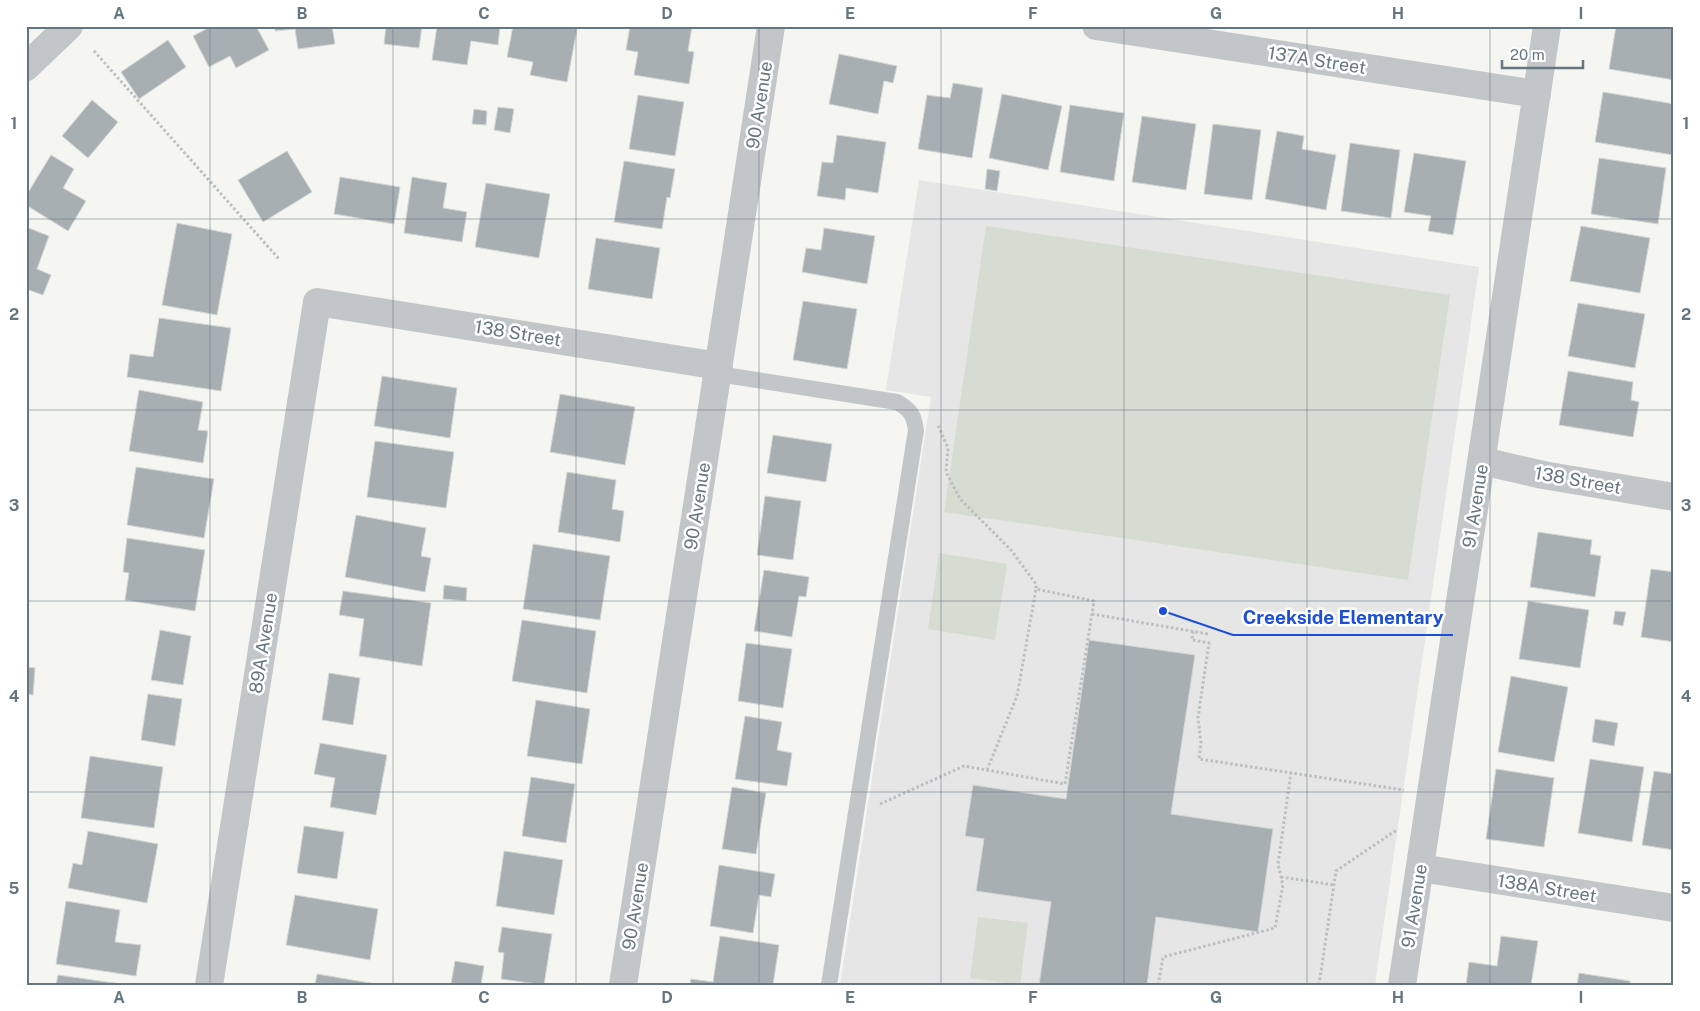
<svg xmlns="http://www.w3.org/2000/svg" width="1700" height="1011" font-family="'Public Sans',sans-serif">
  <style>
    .built { fill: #e5e6e5 }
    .green { fill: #d6dcd2 }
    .building { fill: #a7afb3; stroke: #d6d6d4 }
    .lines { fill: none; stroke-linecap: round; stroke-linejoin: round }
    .path { stroke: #bcbec0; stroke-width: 3; stroke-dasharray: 2.5 2.5; stroke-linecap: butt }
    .service { stroke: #c3c6c9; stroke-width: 16 }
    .minor { stroke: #c3c6c9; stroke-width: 28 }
    .grid { fill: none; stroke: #657681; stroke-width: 1; stroke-opacity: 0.55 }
    .labels { text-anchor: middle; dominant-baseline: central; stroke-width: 5; stroke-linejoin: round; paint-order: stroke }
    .street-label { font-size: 18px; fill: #657681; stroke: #fff }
    .leader { fill: none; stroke: #1d4ed8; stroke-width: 2 }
    .callout-dot { fill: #1d4ed8; stroke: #fff; stroke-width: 2 }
    .callout-label { font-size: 19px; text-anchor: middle; font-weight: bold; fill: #1d4ed8; stroke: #fff; stroke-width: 5; stroke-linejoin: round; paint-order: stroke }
    .neatline { fill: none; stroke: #657681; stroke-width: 2 }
    .grid-label { font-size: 16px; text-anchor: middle; font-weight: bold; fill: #657681 }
  </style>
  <rect width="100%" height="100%" fill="#f5f5f1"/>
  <path class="built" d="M919,180l560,87 -104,718h-535l91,-588 -45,-7z"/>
  <g class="green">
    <path d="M986,226l464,69 -42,285 -464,-68z"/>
    <path d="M939,553l68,11 -12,76 -67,-11z"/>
    <path d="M978,917l50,6 -8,62 -50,-7z"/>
  </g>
  <g class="building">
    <path d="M212,26h44l13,24 -33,18 -6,-12 -21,11 -16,-31z"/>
    <path d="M275,26h57l3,18 -37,5 -3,-20 -20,2z"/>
    <path d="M386,26h36l-3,22 -35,-4z"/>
    <path d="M437,26h63l-2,19 -27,-4 -4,24 -35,-5z"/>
    <path d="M513,26h50l14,3 -10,53 -37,-7 3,-13 -26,-5z"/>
    <path d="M630,26h62l-4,25 6,1 -5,32 -55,-9 4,-23 -12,-2z"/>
    <path d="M1616,26h58v54l-65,-11z"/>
    <path d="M168,40l18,27 -47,32 -18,-27z"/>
    <path d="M839,54l58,12 -4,17 -9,-2 -6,33 -49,-10z"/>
    <path d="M953,83l30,5 -11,70 -54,-9 9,-54 23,3z"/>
    <path d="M1603,92l71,12 -1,51 -78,-13z"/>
    <path d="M1002,94l60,12 -14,64 -59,-12z"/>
    <path d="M638,95l46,7 -9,54 -46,-7z"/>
    <path d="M92,100l26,22 -30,36 -26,-22z"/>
    <path d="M1070,105l54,8 -10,68 -54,-9z"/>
    <path d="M498,107l16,2 -4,24 -16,-3z"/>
    <path d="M474,109l13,2 -1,14 -14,-1z"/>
    <path d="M1142,116l54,8 -10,66 -54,-8z"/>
    <path d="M1213,124l48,6 -9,70 -48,-6z"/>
    <path d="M1277,131l27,5 -2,13 34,6 -10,55 -61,-11z"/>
    <path d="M837,135l49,7 -8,51 -32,-5 -1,12 -28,-4 5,-34 11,1z"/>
    <path d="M1350,143l50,7 -9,68 -50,-7z"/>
    <path d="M287,151l25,41 -49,30 -25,-42z"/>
    <path d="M1414,153l52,8 -13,74 -25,-4 3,-15 -27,-4z"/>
    <path d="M51,155l23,14 -11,19 23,13 -18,30 -42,-26v-9z"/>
    <path d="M1599,158l67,10 -8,56 -67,-10z"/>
    <path d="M624,161l51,8 -5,29 -3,-1 -5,32 -48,-7z"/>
    <path d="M987,169l13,2 -3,20 -12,-2z"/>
    <path d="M340,177l60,10 -6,37 -60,-10z"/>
    <path d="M412,177l35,6 -4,25 24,4 -5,30 -58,-9z"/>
    <path d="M486,183l64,11 -11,64 -64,-11z"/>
    <path d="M177,223l55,11 -15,81 -55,-10z"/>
    <path d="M1581,226l69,12 -10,55 -70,-12z"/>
    <path d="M26,227l23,9 -12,33 14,6 -8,20 -17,-6z"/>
    <path d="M824,228l51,8 -8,48 -65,-12 4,-24 15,2z"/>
    <path d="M596,238l64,10 -8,51 -64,-10z"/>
    <path d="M803,301l54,8 -10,60 -54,-9z"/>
    <path d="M1578,303l67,11 -10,54 -67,-12z"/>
    <path d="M159,318l72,10 -10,63 -94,-14 3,-23 23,3z"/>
    <path d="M1568,371l65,11 -2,18 8,2 -6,35 -74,-12z"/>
    <path d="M382,376l75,12 -7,50 -76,-12z"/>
    <path d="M139,390l64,12 -5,28 10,1 -5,32 -74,-12z"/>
    <path d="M560,394l75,13 -10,58 -75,-13z"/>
    <path d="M773,435l59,9 -6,38 -59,-9z"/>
    <path d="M375,441l79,11 -8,56 -79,-11z"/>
    <path d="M136,467l78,12 -10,59 -77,-13z"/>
    <path d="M567,472l49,8 -4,29 12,2 -4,31 -62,-10z"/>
    <path d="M765,496l36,5 -8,59 -36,-5z"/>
    <path d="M356,515l70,13 -5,28 10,2 -6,34 -80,-15z"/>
    <path d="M1538,532l54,8 -2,14 11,2 -6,41 -65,-10z"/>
    <path d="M127,538l78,12 -10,61 -70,-11 4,-27 -6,-1z"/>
    <path d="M533,544l77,12 -10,64 -77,-11z"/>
    <path d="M1651,569l23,3v70l-33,-5z"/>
    <path d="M764,570l45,7 -3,20 -7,-1 -7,41 -38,-6z"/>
    <path d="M444,585l23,3 -1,13 -23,-2z"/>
    <path d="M343,591l88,12 -9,63 -63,-10 5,-37 -25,-4z"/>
    <path d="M1528,601l61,9 -9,58 -61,-9z"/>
    <path d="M1615,611l11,1 -3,14 -10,-2z"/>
    <path d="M522,620l74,11 -9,62 -75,-12z"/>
    <path d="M160,630l31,6 -8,49 -32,-5z"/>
    <path d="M1089,640l106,15 -24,159 102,15 -15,103 -102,-15 -9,68h-108l12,-83 -75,-11 8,-52 -19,-3 8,-51 93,14z"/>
    <path d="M746,643l46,6 -9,59 -45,-7z"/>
    <path d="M26,667l9,1 -2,27 -7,-1z"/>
    <path d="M329,673l31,5 -7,47 -31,-5z"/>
    <path d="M1511,676l57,11 -14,75 -56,-10z"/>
    <path d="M148,694l34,5 -7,47 -34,-6z"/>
    <path d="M536,700l54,9 -8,55 -55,-8z"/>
    <path d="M745,716l37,6 -5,28 15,3 -5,33 -52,-7z"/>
    <path d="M1595,719l23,4 -4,23 -22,-4z"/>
    <path d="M320,743l67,12 -11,60 -46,-8 5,-29 -21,-4z"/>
    <path d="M90,756l73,11 -9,61 -73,-10z"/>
    <path d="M1590,759l54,8 -12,75 -54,-9z"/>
    <path d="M1496,769l58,9 -10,69 -58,-8z"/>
    <path d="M1654,771l20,3v76l-32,-5z"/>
    <path d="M531,777l44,7 -9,59 -44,-7z"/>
    <path d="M732,787l34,6 -10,61 -34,-5z"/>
    <path d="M304,826l40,6 -7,47 -40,-6z"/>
    <path d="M88,831l70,13 -11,59 -79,-15 5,-25 9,2z"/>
    <path d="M504,851l59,9 -9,55 -58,-9z"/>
    <path d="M719,865l56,9 -4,23 -12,-2 -6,38 -43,-7z"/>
    <path d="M295,895l83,14 -8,51 -84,-15z"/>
    <path d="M66,901l54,9 -5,32 26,3 -5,31 -80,-12z"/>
    <path d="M502,927l50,7 -8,51 -43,-6 3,-26 -6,-1z"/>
    <path d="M720,936l59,9 -6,40h-83l1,-6 22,3z"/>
    <path d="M1501,936l37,5 -7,44h-65l3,-23 28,4z"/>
    <path d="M455,961l29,5 -3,19 -30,-1z"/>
    <path d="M1579,973l51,8v4h-53z"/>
    <path d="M317,974l59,10v1h-61z"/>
    <path d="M58,975l70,10h-72z"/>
  </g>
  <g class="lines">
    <g class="path">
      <path d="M94,51l185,208"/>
      <path d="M1092,614l116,20"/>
      <path d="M1193,631l-1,9 17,3 -11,75 3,25 -2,16 205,31"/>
      <path d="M987,770l30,-74 19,-107"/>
      <path d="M880,804l84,-38 101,18 29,-183 -58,-12v-5l-25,-34 -51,-51 -14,-27 2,-24 -10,-23"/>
      <path d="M1281,877l53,8"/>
      <path d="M1158,985l5,-28 112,-29 8,-43 -5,-21 13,-91"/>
      <path d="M1319,985l17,-114 62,-42"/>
    </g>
    <path class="service" d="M718,374l179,28c13,7 17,13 19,28l-87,555"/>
    <g class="minor">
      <path d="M1096,26l441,68"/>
      <path d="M26,67l43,-41"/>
      <path d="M1482,461l61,14 131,22"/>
      <path d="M1420,868l254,40"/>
      <path d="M209,985l108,-683 402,64"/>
      <path d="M623,985l148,-959"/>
      <path d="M1402,985l145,-959"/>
    </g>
  </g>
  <path class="grid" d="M210,26v959M393,26v959M576,26v959M759,26v959M941,26v959M1124,26v959M1307,26v959M1490,26v959M26,219h1648M26,410h1648M26,601h1648M26,792h1648"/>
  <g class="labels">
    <g class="street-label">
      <text transform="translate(1317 60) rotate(9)">137A Street</text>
      <text transform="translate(759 105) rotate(-81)">90 Avenue</text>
      <text transform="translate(518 333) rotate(9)">138 Street</text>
      <text transform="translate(1578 480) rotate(10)">138 Street</text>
      <text transform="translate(697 506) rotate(-81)">90 Avenue</text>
      <text transform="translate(1475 506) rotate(-81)">91 Avenue</text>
      <text transform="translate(263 643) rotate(-81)">89A Avenue</text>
      <text transform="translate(1547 888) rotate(9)">138A Street</text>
      <text transform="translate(635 906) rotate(-81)">90 Avenue</text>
      <text transform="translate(1414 906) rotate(-81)">91 Avenue</text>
    </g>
  </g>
  <path class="leader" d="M1163 611L1233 635H1453"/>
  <circle class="callout-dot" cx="1163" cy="611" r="5"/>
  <g class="callout-label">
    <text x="1343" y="624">Creekside Elementary</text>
  </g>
  <rect width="1700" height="1011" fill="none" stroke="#ffffff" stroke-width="55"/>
  <path d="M1502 60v8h81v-8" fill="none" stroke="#657681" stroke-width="2.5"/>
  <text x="1510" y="60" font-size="15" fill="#657681" stroke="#ffffff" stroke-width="4" paint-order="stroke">20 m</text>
  <rect x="28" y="28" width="1644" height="956" class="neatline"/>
  <g class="grid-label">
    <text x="119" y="19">A</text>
    <text x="302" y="19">B</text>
    <text x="484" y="19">C</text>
    <text x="667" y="19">D</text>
    <text x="850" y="19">E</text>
    <text x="1033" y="19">F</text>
    <text x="1216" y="19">G</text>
    <text x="1398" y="19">H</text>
    <text x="1581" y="19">I</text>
    <text x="14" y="129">1</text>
    <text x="1686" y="129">1</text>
    <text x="14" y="320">2</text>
    <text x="1686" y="320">2</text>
    <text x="14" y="511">3</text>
    <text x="1686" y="511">3</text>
    <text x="14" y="702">4</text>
    <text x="1686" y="702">4</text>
    <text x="14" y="894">5</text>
    <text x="1686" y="894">5</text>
    <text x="119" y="1003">A</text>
    <text x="302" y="1003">B</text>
    <text x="484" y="1003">C</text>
    <text x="667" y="1003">D</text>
    <text x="850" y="1003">E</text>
    <text x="1033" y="1003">F</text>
    <text x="1216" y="1003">G</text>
    <text x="1398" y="1003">H</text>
    <text x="1581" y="1003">I</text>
  </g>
</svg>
